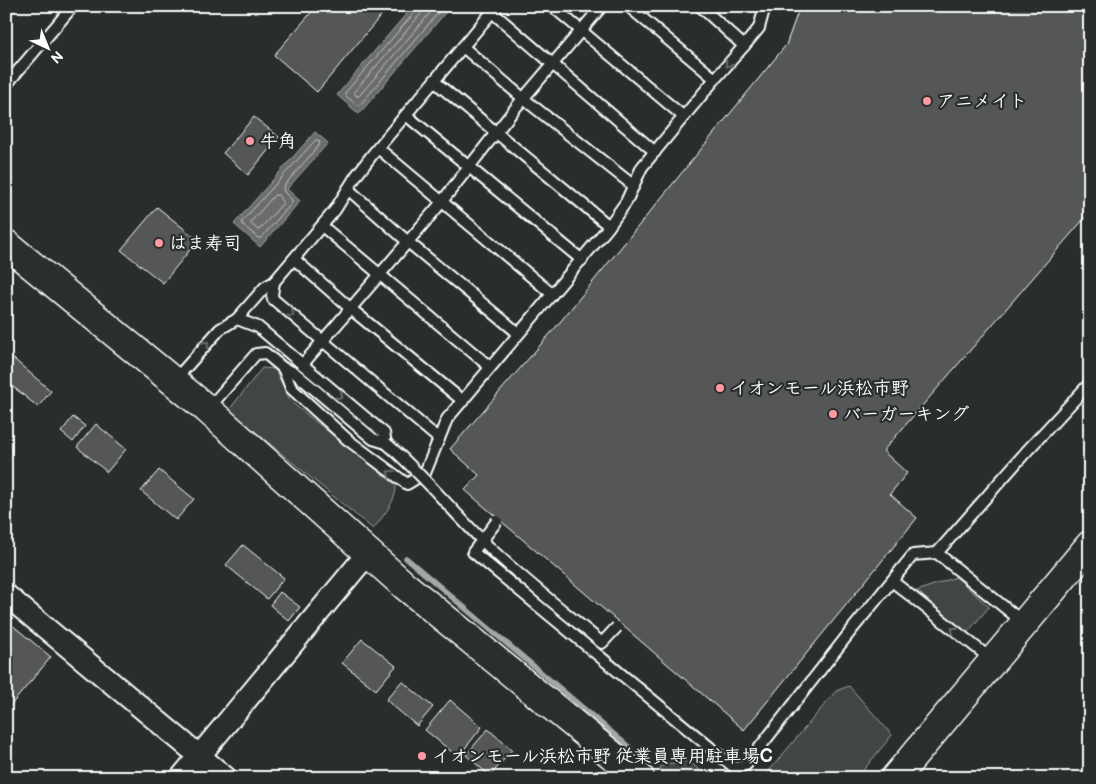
<svg xmlns="http://www.w3.org/2000/svg" width="1096" height="784" font-family="'Balsamiq Sans','Klee One',sans-serif">
  <style>
    .green { fill: #414445; stroke: #a0a2a2 }
    .water { fill: #6a6c6d; stroke: #a6a7a7 }
    .lines { fill: none; stroke-linecap: round; stroke-linejoin: round }
    .shore { stroke: #c3c4c5; stroke-width: 1 }
    .stream { stroke: #a6a7a7; stroke-width: 5.5 }
    .building { fill: #555758; stroke: #fff }
    .lane-casing { stroke: #fff; stroke-width: 14 }
    .street-casing { stroke: #fff; stroke-width: 25 }
    .secondary-casing { stroke: #fff; stroke-width: 31 }
    .lane { stroke: #2a2d2e; stroke-width: 10 }
    .street { stroke: #2a2d2e; stroke-width: 21 }
    .secondary { stroke: #2a2d2e; stroke-width: 28 }
    .lane-bridge-casing { stroke: #fff; stroke-width: 14; stroke-linecap: butt }
    .lane-bridge { stroke: #2a2d2e; stroke-width: 10 }
    .oneway { stroke: #6a6c6d }
    .poi-dot { fill: #ff9aa2; stroke: #2a2d2e; stroke-width: 2 }
    .labels { text-anchor: middle; dominant-baseline: central; stroke-width: 4.5; stroke-linejoin: round; paint-order: stroke }
    .poi-label { font-size: 18px; font-weight: bold; fill: #fff; stroke: #2a2d2e; text-anchor: start }
  </style>
  <rect width="100%" height="100%" fill="#2a2d2e"/>
  <filter id="ink" filterUnits="userSpaceOnUse"><feTurbulence type="fractalNoise" baseFrequency=".02" numOctaves="2"/><feDisplacementMap in="SourceGraphic" scale="10" xChannelSelector="R" yChannelSelector="G"/><feConvolveMatrix kernelMatrix="1 2 1 2 8 2 1 2 1" color-interpolation-filters="sRGB"/></filter>
  <g filter="url(#ink)">
    <g class="green">
      <path d="M262,368l13,1 16,33 105,83c1,15 -14,33 -23,44l-144,-119z"/>
      <path d="M956,577l33,30 -22,26 -50,-42z"/>
      <path d="M849,686l43,49 -35,43h-94l73,-87z"/>
      <path d="M688,761l22,17h-41l-6,-5 -3,-6 6,-3z"/>
    </g>
    <g class="water">
      <path d="M413,6h38l-92,108 -22,-19z"/>
      <path d="M315,132l13,11 -41,46 13,12 -40,46 -26,-23z"/>
    </g>
    <g class="lines">
      <g class="shore">
        <path d="M416,6l-1,6 -70,81 1,3 11,9h3l84,-99"/>
        <path d="M422,6l-2,9 -66,77 2,4h3l77,-90"/>
        <path d="M316,140l4,2 -1,3 -36,42 1,5 8,8v3l-31,35h-3l-15,-13 -1,-3z"/>
        <path d="M275,195h3l5,8 -23,26 -2,1 -7,-6v-2z"/>
      </g>
      <path class="stream" d="M406,558l224,190"/>
    </g>
    <g class="building">
      <path d="M317,6h72l-72,86 -43,-37z"/>
      <path d="M800,6h290v206l-207,239 24,22 -17,21 27,24 -173,212 -279,-240 14,-15 -29,-26 106,-122 230,-282z"/>
      <path d="M254,117l25,20 -31,38 -25,-22z"/>
      <path d="M157,207l41,33 -35,43 -42,-33z"/>
      <path d="M9,355l42,36 -13,16 -32,-26v-23z"/>
      <path d="M73,417l12,9 -12,16 -12,-10z"/>
      <path d="M96,424l30,25 -19,23 -30,-25z"/>
      <path d="M159,470l35,29 -18,21 -35,-29z"/>
      <path d="M243,545l41,33 -17,21 -41,-34z"/>
      <path d="M280,592l20,15 -11,14 -19,-16z"/>
      <path d="M6,620l45,37 -45,54z"/>
      <path d="M362,639l34,27 -20,24 -34,-27z"/>
      <path d="M402,681l31,26 -16,19 -31,-26z"/>
      <path d="M450,700l32,27 -24,30 -33,-27z"/>
      <path d="M488,729l24,21 -22,26 -24,-21z"/>
    </g>
    <g class="lines">
      <g class="lane-casing">
        <g id="lane">
          <path d="M552,6l132,111"/>
          <path d="M628,6l87,73 29,-33 -44,-40"/>
          <path d="M6,10l3,-4"/>
          <path d="M492,12l163,140"/>
          <path d="M744,46l15,-18 6,-22"/>
          <path d="M463,47l61,52 110,87"/>
          <path d="M434,81l175,145"/>
          <path d="M6,85l67,-79"/>
          <path d="M406,115l176,145"/>
          <path d="M378,148l174,146"/>
          <path d="M348,189l60,53 110,91"/>
          <path d="M322,226l168,141"/>
          <path d="M294,259l57,50 112,92"/>
          <path d="M274,282l-2,13 1,4 166,140"/>
          <path d="M237,319l28,-32 9,-5 61,-72 21,-34 16,-21 125,-149"/>
          <path d="M303,364l133,-155 81,-103 85,-100"/>
          <path d="M283,368l8,20 12,11 45,41 59,44 18,-11 22,-54 160,-190 19,-27 16,-35 73,-88"/>
          <path d="M174,381l46,-52 17,-10 21,8 126,106 2,10 -13,-4 -78,-66 -12,-5 -18,-15 -9,1 -48,55"/>
          <path d="M937,553l87,70"/>
          <path d="M892,581l99,78"/>
          <path d="M854,627l59,-72 24,-2 88,-100 65,-70"/>
        </g>
      </g>
      <g class="street-casing">
        <g id="street">
          <path d="M6,595l220,183"/>
          <path d="M181,778l187,-225"/>
        </g>
      </g>
      <g class="secondary-casing">
        <g id="secondary">
          <path d="M6,244l201,165 197,176 236,193"/>
          <path d="M895,778l195,-233"/>
        </g>
      </g>
      <use href="#lane" class="lane"/>
      <use href="#street" class="street"/>
      <use href="#secondary" class="secondary"/>
      <g class="lane-bridge-casing">
        <g id="lane-bridge">
          <path d="M386,443c38,32 69,72 105,106 35,33 74,63 111,94l15,-16"/>
          <path d="M497,521l-24,31 262,216 11,-3 108,-138"/>
        </g>
      </g>
      <use href="#lane-bridge" class="lane-bridge"/>
    </g>
    <defs><path id="oneway-chevron" d="M-2-3.5L2.5 0L-2 3.5" fill="none" stroke-width="1.6" stroke-linecap="round" stroke-linejoin="round" transform="scale(1.25)"/></defs>
    <g class="oneway">
      <use href="#oneway-chevron" transform="translate(728 64) rotate(131)"/>
      <use href="#oneway-chevron" transform="translate(291 314) rotate(40)"/>
      <use href="#oneway-chevron" transform="translate(206 344) rotate(-46)"/>
      <use href="#oneway-chevron" transform="translate(340 396) rotate(41)"/>
      <use href="#oneway-chevron" transform="translate(390 473) rotate(-144)"/>
      <use href="#oneway-chevron" transform="translate(954 630) rotate(-142)"/>
    </g>
  </g>
  <g class="poi-dot">
    <circle cx="927" cy="101" r="5"/>
    <circle cx="250" cy="141" r="5"/>
    <circle cx="159" cy="243" r="5"/>
    <circle cx="720" cy="388" r="5"/>
    <circle cx="833" cy="414" r="5"/>
    <circle cx="422" cy="756" r="5"/>
  </g>
  <g class="labels">
    <g class="poi-label">
      <text x="937" y="101">アニメイト</text>
      <text x="260" y="141">牛角</text>
      <text x="169" y="243">はま寿司</text>
      <text x="730" y="388">イオンモール浜松市野</text>
      <text x="843" y="414">バーガーキング</text>
      <text x="432" y="756">イオンモール浜松市野 従業員専用駐車場C</text>
    </g>
  </g>
  <rect width="1096" height="784" fill="none" stroke="#2a2d2e" stroke-width="25"/>
  <rect x="12" y="12" width="1071" height="759" fill="none" stroke="#fff" stroke-width="2" filter="url(#ink)"/>
  <g transform="translate(48 48) rotate(136)" stroke="#2a2d2e" stroke-width="4" paint-order="stroke">
  <path d="M0-4L9 19L0 12L-9 19Z" fill="#ffffff"/>
  <text y="-8" font-size="14" font-weight="bold" text-anchor="middle" fill="#ffffff">N</text>
  </g>
</svg>
